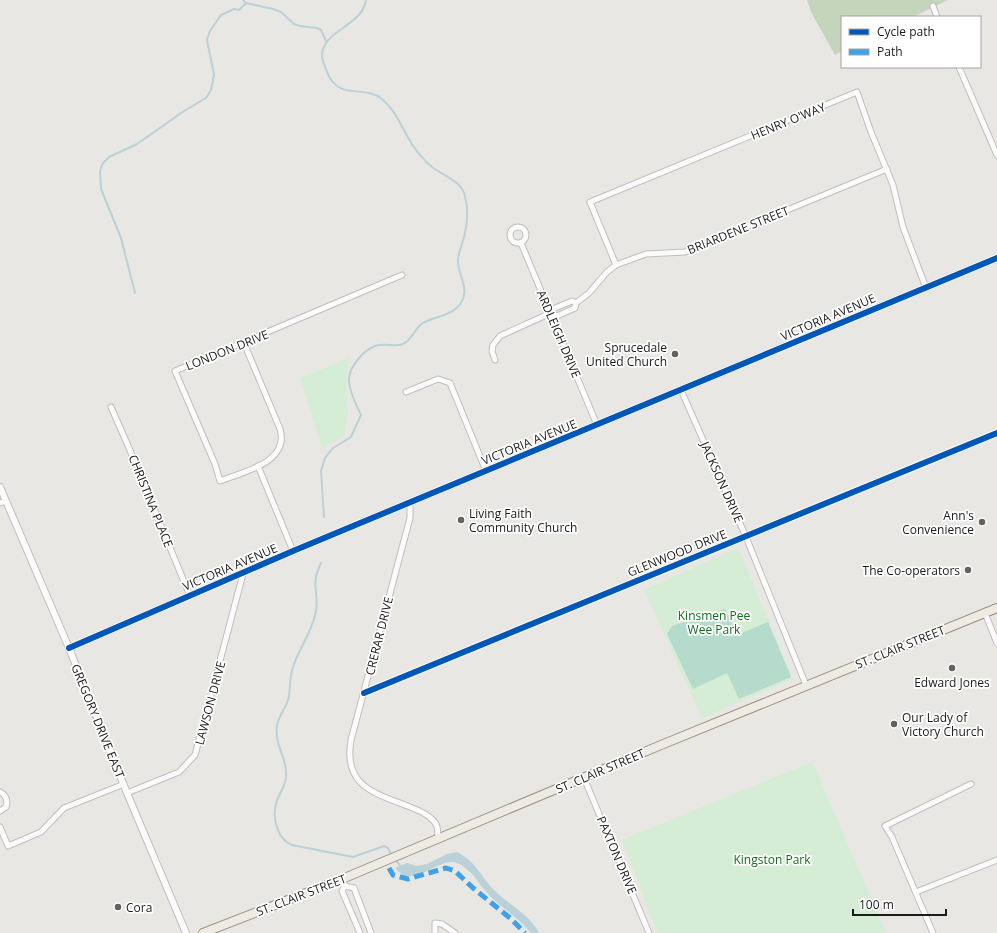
<svg xmlns="http://www.w3.org/2000/svg" width="997" height="933" font-family="'Open Sans',sans-serif">
  <style>
    .forest { fill: #c4d5bb }
    .park { fill: #d4edd4 }
    .pitch { fill: #b4dbcb }
    .water { fill: #bad1d8 }
    .lines { fill: none; stroke-linecap: round; stroke-linejoin: round }
    .stream { stroke: #bad1d8; stroke-width: 2 }
    .minor-casing { stroke: #c0bfbe; stroke-width: 7 }
    .tertiary-casing { stroke: #c0bfbe; stroke-width: 8 }
    .primary-casing { stroke: #9c9483; stroke-width: 10 }
    .minor { stroke: #fcfbfb; stroke-width: 5 }
    .tertiary { stroke: #fcfbfb; stroke-width: 6 }
    .primary { stroke: #eeeae4; stroke-width: 8 }
    .quiet { stroke: #3da2ea; stroke-width: 5; stroke-dasharray: 10 5; stroke-linecap: butt }
    .cycleway-casing { stroke: #fff; stroke-width: 8 }
    .cycleway { stroke: #0057b8; stroke-width: 6 }
    .poi-dot { fill: #636261; stroke: #fff; stroke-width: 1.5 }
    .labels { text-anchor: middle; dominant-baseline: central; stroke-width: 3.5; stroke-linejoin: round; paint-order: stroke }
    .street-label { font-size: 12px; fill: #1b1b1b; stroke: #fff }
    .poi-label { font-size: 12px; fill: #1b1b1b; stroke: #fff; text-anchor: end }
    .park-label { font-size: 12px; fill: #176a21; stroke: #fff }
  </style>
  <rect width="100%" height="100%" fill="#e9e7e3"/>
  <path class="forest" d="M807,0h141l-35,17h-71v34l-7,4 -24,-43z"/>
  <g class="park">
    <path d="M349,358l-3,24 2,35 -4,18 -15,9 -6,6 -23,-72z"/>
    <path d="M738,548l55,131 -91,39 -58,-128z"/>
    <path d="M812,762l74,171h-229l-35,-93z"/>
  </g>
  <path class="pitch" d="M725,609l12,26 31,-13 23,55 -52,22 -12,-26 -34,16 -26,-55 5,-8z"/>
  <path class="water" d="M457,852c20,10 23,24 38,39 14,14 35,24 44,42h-8c-12,-15 -28,-24 -41,-37 -6,-6 -11,-13 -16,-20 -4,-4 -11,-11 -17,-13 -19,-7 -43,28 -62,5l12,-5 10,3 10,-2 20,-10z"/>
  <g class="lines">
    <g class="stream">
      <path d="M243,0l3,3 27,6 8,3 13,12 6,2 17,2 4,2 5,11"/>
      <path d="M135,293l-14,-55 -20,-49 -1,-18 3,-8 6,-6 28,-13 47,-33 22,-13 5,-8 3,-15 -7,-35 3,-9 11,-16 13,-6 5,1 7,-7"/>
      <path d="M324,517l-3,-46 4,-13 8,-10 18,-11 10,-22c-5,-10 -13,-26 -12,-37 1,-12 15,-28 26,-32 8,-3 17,0 24,-1 12,-1 15,-17 24,-22 12,-7 29,-7 37,-19 11,-15 -2,-27 -2,-43 0,-10 6,-19 7,-29 3,-11 3,-28 -1,-39 -5,-13 -22,-18 -32,-26 -4,-3 -8,-7 -11,-11 -16,-16 -20,-41 -39,-57 -18,-15 -43,3 -55,-27 -2,-5 -4,-10 -5,-15 -1,-27 40,-30 44,-57"/>
      <path d="M321,563c-11,22 -2,28 -5,48 -3,20 -17,37 -23,56 -4,10 -2,23 -5,33 -3,9 -9,16 -11,25 -3,21 11,34 9,51 0,11 -8,18 -10,28 -4,15 2,36 16,41l61,12 31,-11 4,2 4,8"/>
      <path d="M395,859l6,8"/>
    </g>
    <g class="minor-casing">
      <g id="minor">
        <path d="M933,6l4,11"/>
        <path d="M959,67l38,88"/>
        <circle cx="518" cy="235" r="8"/>
        <path d="M521,243l76,182"/>
        <path d="M616,265l-26,-63 267,-110 14,40 22,53 10,42 23,61"/>
        <path d="M550,313l7,3 18,-8 1,-5"/>
        <path d="M244,343l36,86c10,34 -38,43 -60,52l-5,-17 -40,-93 227,-96"/>
        <path d="M495,360l-3,-9 1,-6 7,-9 44,-20 11,-8 17,-7 4,2 13,-10 18,-21 9,-7 30,-11 39,-2 202,-83"/>
        <path d="M681,390l65,147 60,148"/>
        <path d="M406,392l32,-13 12,4 36,88"/>
        <path d="M111,407l18,41 61,148"/>
        <path d="M258,466l35,85"/>
        <path d="M0,503l6,-2"/>
        <path d="M410,504v14l-59,222c-8,47 24,53 59,67 10,4 20,8 26,17 2,4 2,10 2,15"/>
        <path d="M985,613l12,30"/>
        <path d="M364,693l633,-260"/>
        <path d="M584,778l65,155"/>
        <path d="M0,792c6,3 8,8 6,15l-6,4"/>
        <path d="M127,793l52,-21 16,-17 48,-181"/>
        <path d="M0,827l8,19 33,-14 23,-24 60,-24"/>
        <path d="M342,879l3,7 -3,5 18,42"/>
        <path d="M345,886l9,2 17,45"/>
        <path d="M916,892l81,-32"/>
        <path d="M435,933v-10l7,1 13,9"/>
        <path d="M933,933l-41,-96 -7,-11 86,-42"/>
      </g>
    </g>
    <g class="tertiary-casing">
      <g id="tertiary">
        <path d="M0,487l69,161 58,145 59,140"/>
        <path d="M69,648l224,-97 704,-293"/>
      </g>
    </g>
    <g class="primary-casing">
      <path id="primary" d="M203,933l139,-54 319,-134 336,-137"/>
    </g>
    <use href="#minor" class="minor"/>
    <use href="#tertiary" class="tertiary"/>
    <use href="#primary" class="primary"/>
    <path class="quiet" d="M389,868l4,7 15,4 38,-11 9,3 18,17 37,30 15,15"/>
    <g class="cycleway-casing">
      <g id="cycleway">
        <path d="M69,648l224,-97 704,-293"/>
        <path d="M364,693l633,-260"/>
      </g>
    </g>
    <use href="#cycleway" class="cycleway"/>
  </g>
  <g class="poi-dot">
    <circle cx="675" cy="354" r="4"/>
    <circle cx="461" cy="520" r="4"/>
    <circle cx="982" cy="522" r="4"/>
    <circle cx="968" cy="570" r="4"/>
    <circle cx="952" cy="668" r="4"/>
    <circle cx="894" cy="724" r="4"/>
    <circle cx="118" cy="907" r="4"/>
  </g>
  <g class="labels">
    <g class="street-label">
      <text transform="translate(788 121) rotate(-22)">HENRY O'WAY</text>
      <text transform="translate(738 230) rotate(-22)">BRIARDENE STREET</text>
      <text transform="translate(828 317) rotate(-23)">VICTORIA AVENUE</text>
      <text transform="translate(559 334) rotate(67)">ARDLEIGH DRIVE</text>
      <text transform="translate(227 350) rotate(-22)">LONDON DRIVE</text>
      <text transform="translate(529 442) rotate(-22)">VICTORIA AVENUE</text>
      <text transform="translate(722 482) rotate(66)">JACKSON DRIVE</text>
      <text transform="translate(151 501) rotate(68)">CHRISTINA PLACE</text>
      <text transform="translate(677 553) rotate(-22)">GLENWOOD DRIVE</text>
      <text transform="translate(230 567) rotate(-23)">VICTORIA AVENUE</text>
      <text transform="translate(379 636) rotate(-76)">CRERAR DRIVE</text>
      <text transform="translate(900 647) rotate(-22)">ST. CLAIR STREET</text>
      <text transform="translate(210 703) rotate(-75)">LAWSON DRIVE</text>
      <text transform="translate(98 721) rotate(68)">GREGORY DRIVE EAST</text>
      <text transform="translate(600 771) rotate(-23)">ST. CLAIR STREET</text>
      <text transform="translate(617 855) rotate(67)">PAXTON DRIVE</text>
      <text transform="translate(301 895) rotate(-21)">ST. CLAIR STREET</text>
    </g>
    <g class="poi-label">
      <text x="667" y="347">Sprucedale<tspan x="667" dy="14">United Church</tspan></text>
      <text x="469" y="513" text-anchor="start">Living Faith<tspan x="469" dy="14">Community Church</tspan></text>
      <text x="974" y="515">Ann's<tspan x="974" dy="14">Convenience</tspan></text>
      <text x="960" y="570">The Co-operators</text>
      <text x="952" y="682" text-anchor="middle">Edward Jones</text>
      <text x="902" y="717" text-anchor="start">Our Lady of<tspan x="902" dy="14">Victory Church</tspan></text>
      <text x="126" y="907" text-anchor="start">Cora</text>
    </g>
    <g class="park-label">
      <text x="714" y="615">Kinsmen Pee<tspan x="714" dy="14">Wee Park</tspan></text>
      <text x="772" y="859">Kingston Park</text>
    </g>
  </g>
  <rect x="841" y="16" width="140" height="52" fill="#ffffff" stroke="#a4a4a4"/>
  <rect x="849" y="29" width="20" height="6" fill="#0057b8" stroke="#a4a4a4"/>
  <text x="877" y="36" font-size="12" fill="#1b1b1b">Cycle path</text>
  <rect x="849" y="49" width="20" height="6" fill="#3da2ea" stroke="#a4a4a4"/>
  <text x="877" y="56" font-size="12" fill="#1b1b1b">Path</text>
  <path d="M853 909v6h93v-6" fill="none" stroke="#1b1b1b" stroke-width="2"/>
  <text x="859" y="909" font-size="12" fill="#1b1b1b" stroke="#ffffff" stroke-width="3" paint-order="stroke">100 m</text>
</svg>
